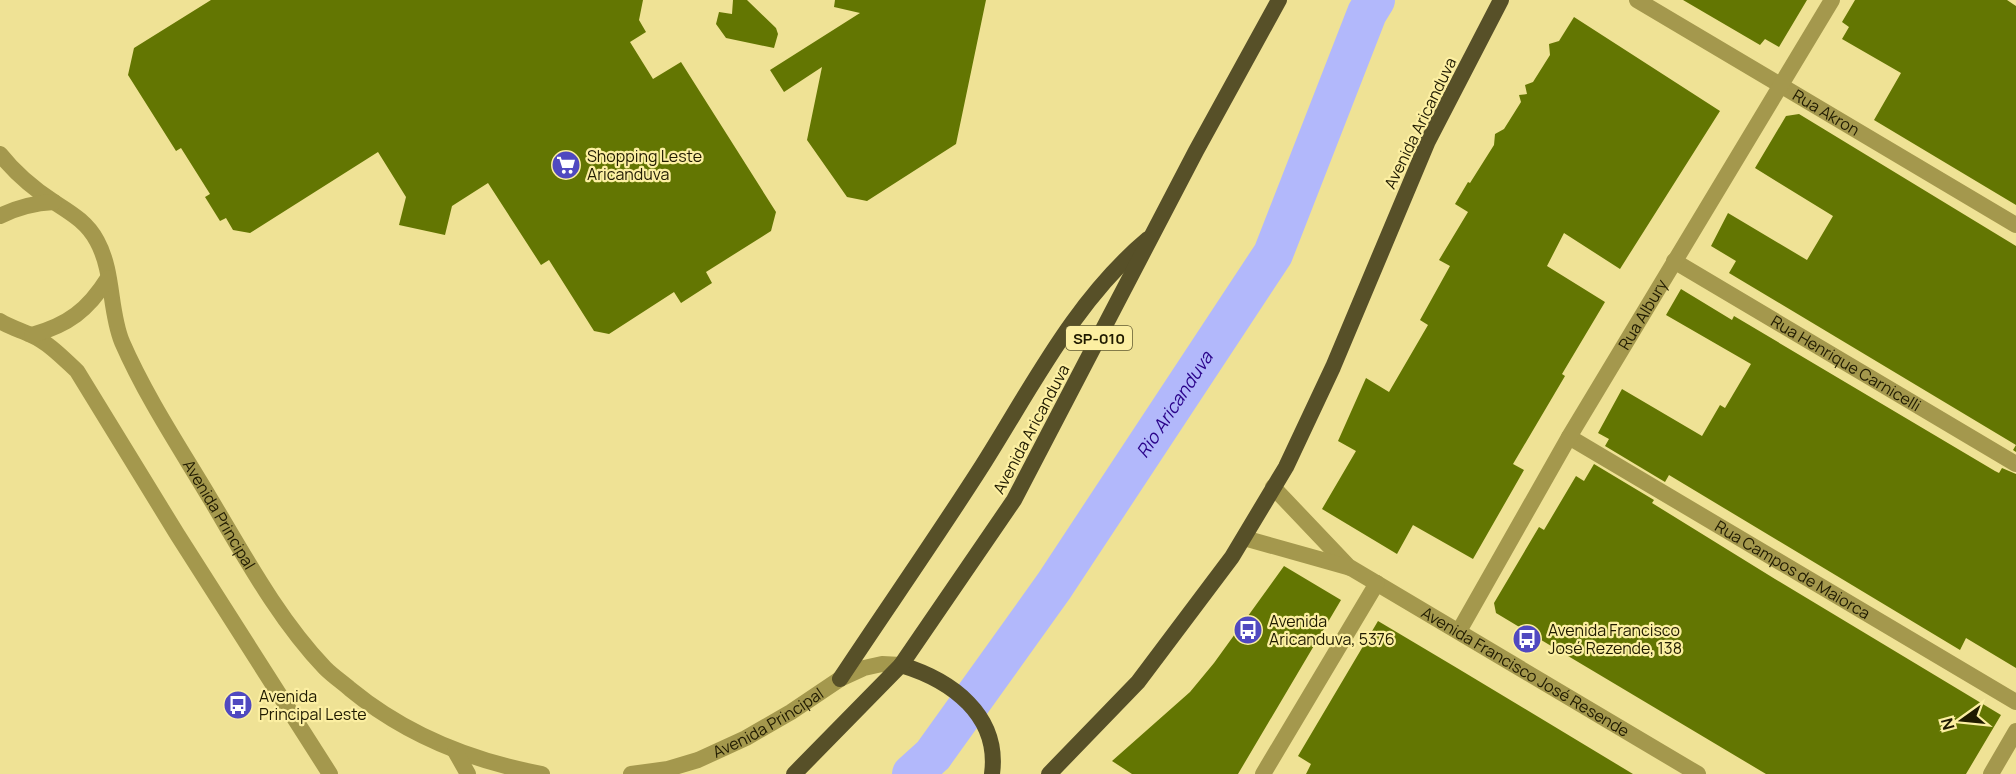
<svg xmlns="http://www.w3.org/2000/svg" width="2016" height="774" font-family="Manrope,sans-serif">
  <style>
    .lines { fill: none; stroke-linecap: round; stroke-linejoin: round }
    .river { stroke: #b2b8fb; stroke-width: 40 }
    .building { fill: #637602 }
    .minor { stroke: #a4984d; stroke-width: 16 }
    .tertiary { stroke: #a4984d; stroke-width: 16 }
    .trunk { stroke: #575028; stroke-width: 16 }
    .labels { text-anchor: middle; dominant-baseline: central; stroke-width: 4.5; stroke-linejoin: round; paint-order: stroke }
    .shield { fill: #fcefa2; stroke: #625b31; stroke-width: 1.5 }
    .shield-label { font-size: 15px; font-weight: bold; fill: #201b00 }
    .street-label { font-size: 16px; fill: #201b00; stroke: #fcefa2 }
    .poi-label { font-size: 16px; fill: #201b00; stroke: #fcefa2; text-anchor: start }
    .water-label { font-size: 18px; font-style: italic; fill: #2a038a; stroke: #fcefa2 }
  </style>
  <rect width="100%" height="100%" fill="#efe295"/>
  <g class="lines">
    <path class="river" id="s1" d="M912,774l21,-19 121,-169 219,-332 94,-241 8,-13"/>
  </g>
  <g class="building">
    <path d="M211,0h432l-4,20 7,12 -16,10 23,37 28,-17 95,150 -5,19 -65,41 6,11 -31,20 -7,-11 -65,42 -15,-3 -45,-71 -8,5 -53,-82 -36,23 -7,29 -46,-10 7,-28 -28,-45 -128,81 -17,-3 -7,-12 -6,3 -15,-24 5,-3 -29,-46 -5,3 -48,-76 6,-27z"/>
    <path d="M733,0h14l29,28 2,6 -4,14 -48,-10 -10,-14 3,-12 13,2z"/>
    <path d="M835,0h151l-30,144 -89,57 -20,-4 -40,-57 15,-73 -38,25 -14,-22 90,-57 -26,-6z"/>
    <path d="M1683,0h124l-28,47 -14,-8 -5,6z"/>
    <path d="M1855,0h152l9,6v199l-142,-85 27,-47 -59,-34 7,-12 -7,-5z"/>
    <path d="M1574,17l146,94 -100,158 -56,-36 -17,33 58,36 -43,72 3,2 -52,88 11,6 -51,89 -60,-34 -16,29 -75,-45 34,-58 -18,-10 28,-63 23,14 39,-67 -8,-5 30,-54 -11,-6 29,-48 -13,-8 13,-22 2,1 24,-38 1,-11 9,-5 17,-27 -2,-7 8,-1 -2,-9 8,-3 17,-27 -1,-11 10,-3z"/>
    <path d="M1799,114l217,132v206l-3,-2 3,-5 -287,-172 7,-12 -25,-15 17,-33 79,47 26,-44 -78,-48 31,-52z"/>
    <path d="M1681,289l51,31 2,-4 261,155 4,2 3,-5 14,6v194l-50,-30 -6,12 -291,-175 -4,7 -60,-36 4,-7 -11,-6 24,-44 80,47 18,-31 5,3 26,-44 -85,-49z"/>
    <path d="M1594,464l60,36 -2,3 123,76 226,136 -35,59h-200l-270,-161 -2,-10 45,-76 5,3 32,-54 8,5z"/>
    <path d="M1284,566l57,34 -103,174h-106l-20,-13 78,-69 24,-29z"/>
    <path d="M1378,621l79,47 176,106h-327l5,-10 -13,-8z"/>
  </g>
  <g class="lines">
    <g class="minor">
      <path id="s2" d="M1637,0l379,225"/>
      <path id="s3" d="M1674,261l342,203"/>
      <path id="s4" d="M1569,437l447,265"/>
      <path d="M1273,487l77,81"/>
      <path id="s5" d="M1244,538l107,30 347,206"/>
      <path id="s6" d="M1459,631l110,-194 263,-437"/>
      <path d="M1263,774l114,-191"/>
      <path d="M1991,774l25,-43"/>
    </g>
    <g class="tertiary">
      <path id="s7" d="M0,154c15,19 34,35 54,48 17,11 33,20 43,39 17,31 12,69 25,101 24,55 58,106 89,158 34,57 68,120 114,168 8,8 17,14 25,21 56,46 121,72 192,85"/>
      <path d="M0,216c18,-9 34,-13 54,-14"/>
      <path d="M0,321c10,6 20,9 31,14 18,8 32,23 46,36l100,163 153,240"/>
      <path d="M32,335c36,-10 56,-25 76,-57"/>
      <path d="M455,751l13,23"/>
      <path id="s8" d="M631,774l37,-5 30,-9 48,-22 45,-26 49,-33 24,-11 18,-4 19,1"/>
    </g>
    <g class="trunk">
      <path d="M901,665c50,15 99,50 91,109"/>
      <path d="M840,679c47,-71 96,-141 142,-213 50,-79 93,-166 166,-227"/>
      <path d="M794,774l107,-109 113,-165 182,-349 83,-151"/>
      <path d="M1049,774l89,-92 94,-125 54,-90 47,-100 95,-226 73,-141"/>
    </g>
  </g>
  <defs>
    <g id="supermarket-disc" transform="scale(1.5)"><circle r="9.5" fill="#5049c0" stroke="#fcefa2"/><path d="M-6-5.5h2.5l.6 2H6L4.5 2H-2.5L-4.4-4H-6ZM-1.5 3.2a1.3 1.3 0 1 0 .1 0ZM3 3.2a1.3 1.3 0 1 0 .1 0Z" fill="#fff"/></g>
    <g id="bus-disc" transform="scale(1.5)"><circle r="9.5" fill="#5049c0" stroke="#fcefa2"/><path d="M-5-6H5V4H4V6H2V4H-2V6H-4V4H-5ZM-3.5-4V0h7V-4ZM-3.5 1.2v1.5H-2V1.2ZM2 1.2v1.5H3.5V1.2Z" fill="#fff"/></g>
  </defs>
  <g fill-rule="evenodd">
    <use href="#supermarket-disc" x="566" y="165"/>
    <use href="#bus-disc" x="1248" y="630"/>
    <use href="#bus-disc" x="1527" y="639"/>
    <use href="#bus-disc" x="238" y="705"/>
  </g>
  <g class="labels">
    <rect class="shield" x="1066" y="326" width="66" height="24" rx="4.5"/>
    <g class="shield-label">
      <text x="1099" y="338">SP-010</text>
    </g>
    <g class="street-label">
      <text stroke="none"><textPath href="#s2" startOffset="220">Rua Akron</textPath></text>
      <text transform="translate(1420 123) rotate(-64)">Avenida Aricanduva</text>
      <text stroke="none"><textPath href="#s6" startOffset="366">Rua Albury</textPath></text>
      <text stroke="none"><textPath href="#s3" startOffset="200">Rua Henrique Carnicelli</textPath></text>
      <text transform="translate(1031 429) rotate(-62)">Avenida Aricanduva</text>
      <text stroke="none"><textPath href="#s7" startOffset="434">Avenida Principal</textPath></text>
      <text stroke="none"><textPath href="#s4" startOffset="260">Rua Campos de Maiorca</textPath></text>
      <text stroke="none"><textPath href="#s5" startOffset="314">Avenida Francisco José Resende</textPath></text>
      <text stroke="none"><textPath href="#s8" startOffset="148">Avenida Principal</textPath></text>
    </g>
    <g class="poi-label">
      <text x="587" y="156">Shopping Leste<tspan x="587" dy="18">Aricanduva</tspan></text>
      <text x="1269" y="621">Avenida<tspan x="1269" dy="18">Aricanduva, 5376</tspan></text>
      <text x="1548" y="630">Avenida Francisco<tspan x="1548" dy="18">José Rezende, 138</tspan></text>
      <text x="259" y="696">Avenida<tspan x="259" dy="18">Principal Leste</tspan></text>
    </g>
    <g class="water-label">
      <text stroke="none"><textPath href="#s1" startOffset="454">Rio Aricanduva</textPath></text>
    </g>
  </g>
  <g transform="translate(1962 720) rotate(255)" stroke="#fcefa2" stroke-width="4.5" paint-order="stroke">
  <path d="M0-4.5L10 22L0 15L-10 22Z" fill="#201b00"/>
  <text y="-9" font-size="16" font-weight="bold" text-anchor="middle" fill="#201b00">N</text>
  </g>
</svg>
